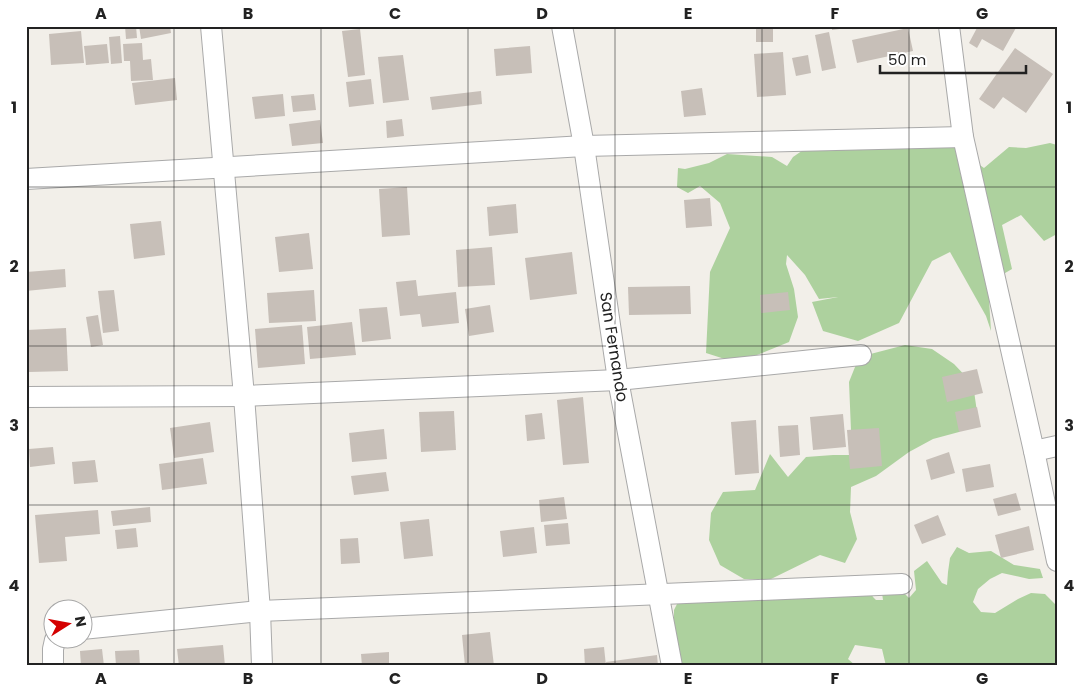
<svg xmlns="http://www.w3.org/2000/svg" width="1083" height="692" font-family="Poppins,sans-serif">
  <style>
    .forest { fill: #add19e }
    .building { fill: #c7bfb8 }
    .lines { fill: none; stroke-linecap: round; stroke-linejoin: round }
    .minor-casing { stroke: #a9a9a9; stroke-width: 22 }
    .minor { stroke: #fff; stroke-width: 20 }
    .grid { fill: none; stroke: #222; stroke-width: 1; stroke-opacity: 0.55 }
    .labels { text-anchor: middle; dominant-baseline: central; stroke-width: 5; stroke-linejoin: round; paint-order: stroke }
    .street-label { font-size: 16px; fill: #222; stroke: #fff }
    .neatline { fill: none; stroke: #222; stroke-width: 2 }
    .grid-label { font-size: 16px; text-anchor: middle; font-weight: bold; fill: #222 }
  </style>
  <rect width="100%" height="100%" fill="#f2efe9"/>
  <g class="forest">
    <path d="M946,141l38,27 25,-21 17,1 24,-5 7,2v89l-13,7 -23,-26 -19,10 10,44 -24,14 3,48 -5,-15 -36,-64 -18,9 -33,62 -41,18 -35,-10 -11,-29 26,-5 -19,2 -14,-24 -18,-20 -1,9 8,25 4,28 -9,25 -32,13 -26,6 -25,-8 4,-81 20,-44 -10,-25 -20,-17 -12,7 -11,-6 1,-19 7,1 24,-6 18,-9 45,3 15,9 6,-9 16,-11z"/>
    <path d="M905,345l27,4 22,15 19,20 4,28 -18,20 -26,7 -24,13 -33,24 -25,11 -1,25 7,27 -12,24 -25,-8 -49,24h-27l-24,-14 -11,-25 2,-27 12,-21 32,-2 15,-36 18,23 18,-20 27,-2h19l-3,-73 10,-25z"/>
    <path d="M957,547l12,6 22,-2 23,14 26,4 3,9 -14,1 -27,-6 -12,6 -12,10 -5,13 8,10 14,1 23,-14 13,-6 14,1 12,12v60h-171l-4,-17 -27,-4 -7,14 8,7h-174l-8,-34v-22l4,-8 183,-26 12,21 3,3h7l-1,-7 19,-3 8,8 7,-8 -2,-19 13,-10 15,22 5,2 1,-13 2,-14z"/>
  </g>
  <g class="building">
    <path d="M125,26h11l1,12 -11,1z"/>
    <path d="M139,26h31l1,7 -30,6z"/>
    <rect x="756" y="26" width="17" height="16"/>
    <path d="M832,26h22v1l-22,3z"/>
    <path d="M978,26h39l-14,25 -21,-12 -5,9 -8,-5z"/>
    <path d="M908,28l5,23 -56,12 -5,-23z"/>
    <path d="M360,29l5,46 -17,2 -6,-46z"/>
    <path d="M81,31l3,32 -33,2 -2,-31z"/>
    <path d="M829,32l7,36 -14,3 -7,-36z"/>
    <path d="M120,36l2,27 -11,1 -2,-27z"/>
    <path d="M142,43l1,17 8,-1 2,21 -22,1 -1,-20h-6l-1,-17z"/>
    <path d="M107,44l2,19 -23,2 -2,-19z"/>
    <path d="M530,46l2,27 -36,3 -2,-27z"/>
    <path d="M1015,48l38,26 -27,39 -23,-16 -9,12 -15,-10z"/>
    <path d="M783,52l3,43 -29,2 -3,-43z"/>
    <path d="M403,55l6,45 -26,3 -5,-46z"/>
    <path d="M808,55l3,18 -15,3 -4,-18z"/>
    <path d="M175,78l2,22 -42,5 -3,-22z"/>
    <path d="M371,79l3,25 -25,3 -3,-25z"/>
    <path d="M702,88l4,27 -22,2 -3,-26z"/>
    <path d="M481,91l1,13 -50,6 -2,-13z"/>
    <path d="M283,94l2,22 -30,3 -3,-22z"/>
    <path d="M314,94l2,16 -23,2 -2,-16z"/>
    <path d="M402,119l2,17 -17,2 -1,-17z"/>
    <path d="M320,120l3,23 -31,3 -3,-22z"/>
    <path d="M407,187l3,48 -28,2 -3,-48z"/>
    <path d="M710,198l2,28 -26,2 -2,-28z"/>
    <path d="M516,204l2,29 -29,3 -2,-29z"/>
    <path d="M161,221l4,34 -31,4 -4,-35z"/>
    <path d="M309,233l4,36 -34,3 -4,-35z"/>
    <path d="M492,247l3,38 -37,2 -2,-37z"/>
    <path d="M572,252l5,42 -47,6 -5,-42z"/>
    <path d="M65,269l1,18 -40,4v-19z"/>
    <path d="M416,280l2,16 38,-4 3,31 -37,4 -2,-13 -20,2 -4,-34z"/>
    <path d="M690,286l1,28 -62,1 -1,-28z"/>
    <path d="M114,290l5,41 -16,2 -5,-42z"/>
    <path d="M314,290l2,31 -47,2 -2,-30z"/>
    <path d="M788,292l2,18 -29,3 -1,-18z"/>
    <path d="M490,305l4,27 -25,4 -4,-27z"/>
    <path d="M387,307l4,32 -29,3 -3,-33z"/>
    <path d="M98,315l5,30 -12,2 -5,-30z"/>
    <path d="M352,322l4,33 -46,4 -3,-32z"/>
    <path d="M302,325l3,39 -47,4 -3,-39z"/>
    <path d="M66,328l2,43 -39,1 -2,-42z"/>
    <path d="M977,369l6,24 -36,9 -5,-25z"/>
    <path d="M583,397l6,66 -26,2 -6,-65z"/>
    <path d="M977,407l4,20 -22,5 -4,-20z"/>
    <path d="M454,411l2,39 -35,2 -2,-40z"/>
    <path d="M542,413l3,26 -18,2 -2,-26z"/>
    <path d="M843,414l3,33 -33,3 -3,-33z"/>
    <path d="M756,420l3,53 -24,2 -4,-53z"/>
    <path d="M210,422l4,30 -40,6 -4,-30z"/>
    <path d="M798,425l2,30 -20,2 -2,-31z"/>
    <path d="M879,428l3,38 -32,3 -3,-39z"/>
    <path d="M384,429l3,30 -35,3 -3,-29z"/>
    <path d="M53,447l2,17 -25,3 -1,-18z"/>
    <path d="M949,452l6,21 -24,7 -5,-20z"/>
    <path d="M203,458l4,26 -45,6 -3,-26z"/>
    <path d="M95,460l3,22 -24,2 -2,-22z"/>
    <path d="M990,464l4,23 -28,5 -4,-23z"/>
    <path d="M386,472l3,19 -35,4 -3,-19z"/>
    <path d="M1016,493l5,17 -23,6 -5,-17z"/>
    <path d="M564,497l3,22 -26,3 -2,-22z"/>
    <path d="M150,507l1,15 -38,4 -2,-15z"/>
    <path d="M98,510l2,24 -35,3 2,24 -28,2 -4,-48z"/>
    <path d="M938,515l8,20 -24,9 -8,-19z"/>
    <path d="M429,519l4,37 -29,3 -4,-37z"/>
    <path d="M568,523l2,21 -24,2 -2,-21z"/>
    <path d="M1029,526l5,24 -33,8 -6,-23z"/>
    <path d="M534,527l3,26 -34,4 -3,-26z"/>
    <path d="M136,528l2,19 -21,2 -2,-19z"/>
    <path d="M358,538l2,25 -19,1 -1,-25z"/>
    <path d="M490,632l4,34h-29l-3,-31z"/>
    <path d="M223,645l2,21h-46l-2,-17z"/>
    <path d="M604,647l2,19h-21l-1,-17z"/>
    <path d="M102,649l2,17h-23l-1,-15z"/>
    <path d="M139,650l1,16h-24l-1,-15z"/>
    <path d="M389,652v14h-27l-1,-12z"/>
    <path d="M657,655l1,11h-51l-1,-4z"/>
  </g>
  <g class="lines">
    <g class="minor-casing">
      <g id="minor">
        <path d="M211,26l33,370 16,215 2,55"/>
        <path d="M562,26l22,120 34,234 54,286"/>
        <path d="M949,26l14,111 71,314 23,110"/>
        <path d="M26,179l558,-33 379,-9"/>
        <path d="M26,397l218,-1 374,-16 243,-25"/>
        <path d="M1034,451l23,-5"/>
        <path d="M82,629l178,-18 642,-27"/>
        <path d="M53,666v-17l2,-9"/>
      </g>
    </g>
    <use href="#minor" class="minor"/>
  </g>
  <path class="grid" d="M174,26v640M321,26v640M468,26v640M615,26v640M762,26v640M909,26v640M26,187h1031M26,346h1031M26,505h1031"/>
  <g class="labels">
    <g class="street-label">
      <text transform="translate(614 347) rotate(81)">San Fernando</text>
    </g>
  </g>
  <rect width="1083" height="692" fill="none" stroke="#ffffff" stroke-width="55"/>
  <g transform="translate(68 624) rotate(79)"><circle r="24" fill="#ffffff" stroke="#a7a7a7"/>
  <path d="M0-4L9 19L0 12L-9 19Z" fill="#d40000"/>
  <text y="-8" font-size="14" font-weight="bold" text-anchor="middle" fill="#222222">N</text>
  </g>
  <path d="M880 65v8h146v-8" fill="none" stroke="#222222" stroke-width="2.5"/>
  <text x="888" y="65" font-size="15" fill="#222222" stroke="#ffffff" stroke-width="4" paint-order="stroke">50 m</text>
  <rect x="28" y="28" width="1028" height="636" class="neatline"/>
  <g class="grid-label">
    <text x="101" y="19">A</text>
    <text x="248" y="19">B</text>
    <text x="395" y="19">C</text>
    <text x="542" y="19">D</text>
    <text x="688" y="19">E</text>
    <text x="835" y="19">F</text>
    <text x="982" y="19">G</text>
    <text x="14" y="113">1</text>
    <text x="1069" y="113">1</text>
    <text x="14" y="272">2</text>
    <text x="1069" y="272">2</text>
    <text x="14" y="431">3</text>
    <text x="1069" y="431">3</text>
    <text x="14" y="591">4</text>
    <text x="1069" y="591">4</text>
    <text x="101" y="684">A</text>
    <text x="248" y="684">B</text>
    <text x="395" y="684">C</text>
    <text x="542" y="684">D</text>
    <text x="688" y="684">E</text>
    <text x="835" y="684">F</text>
    <text x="982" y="684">G</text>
  </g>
</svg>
